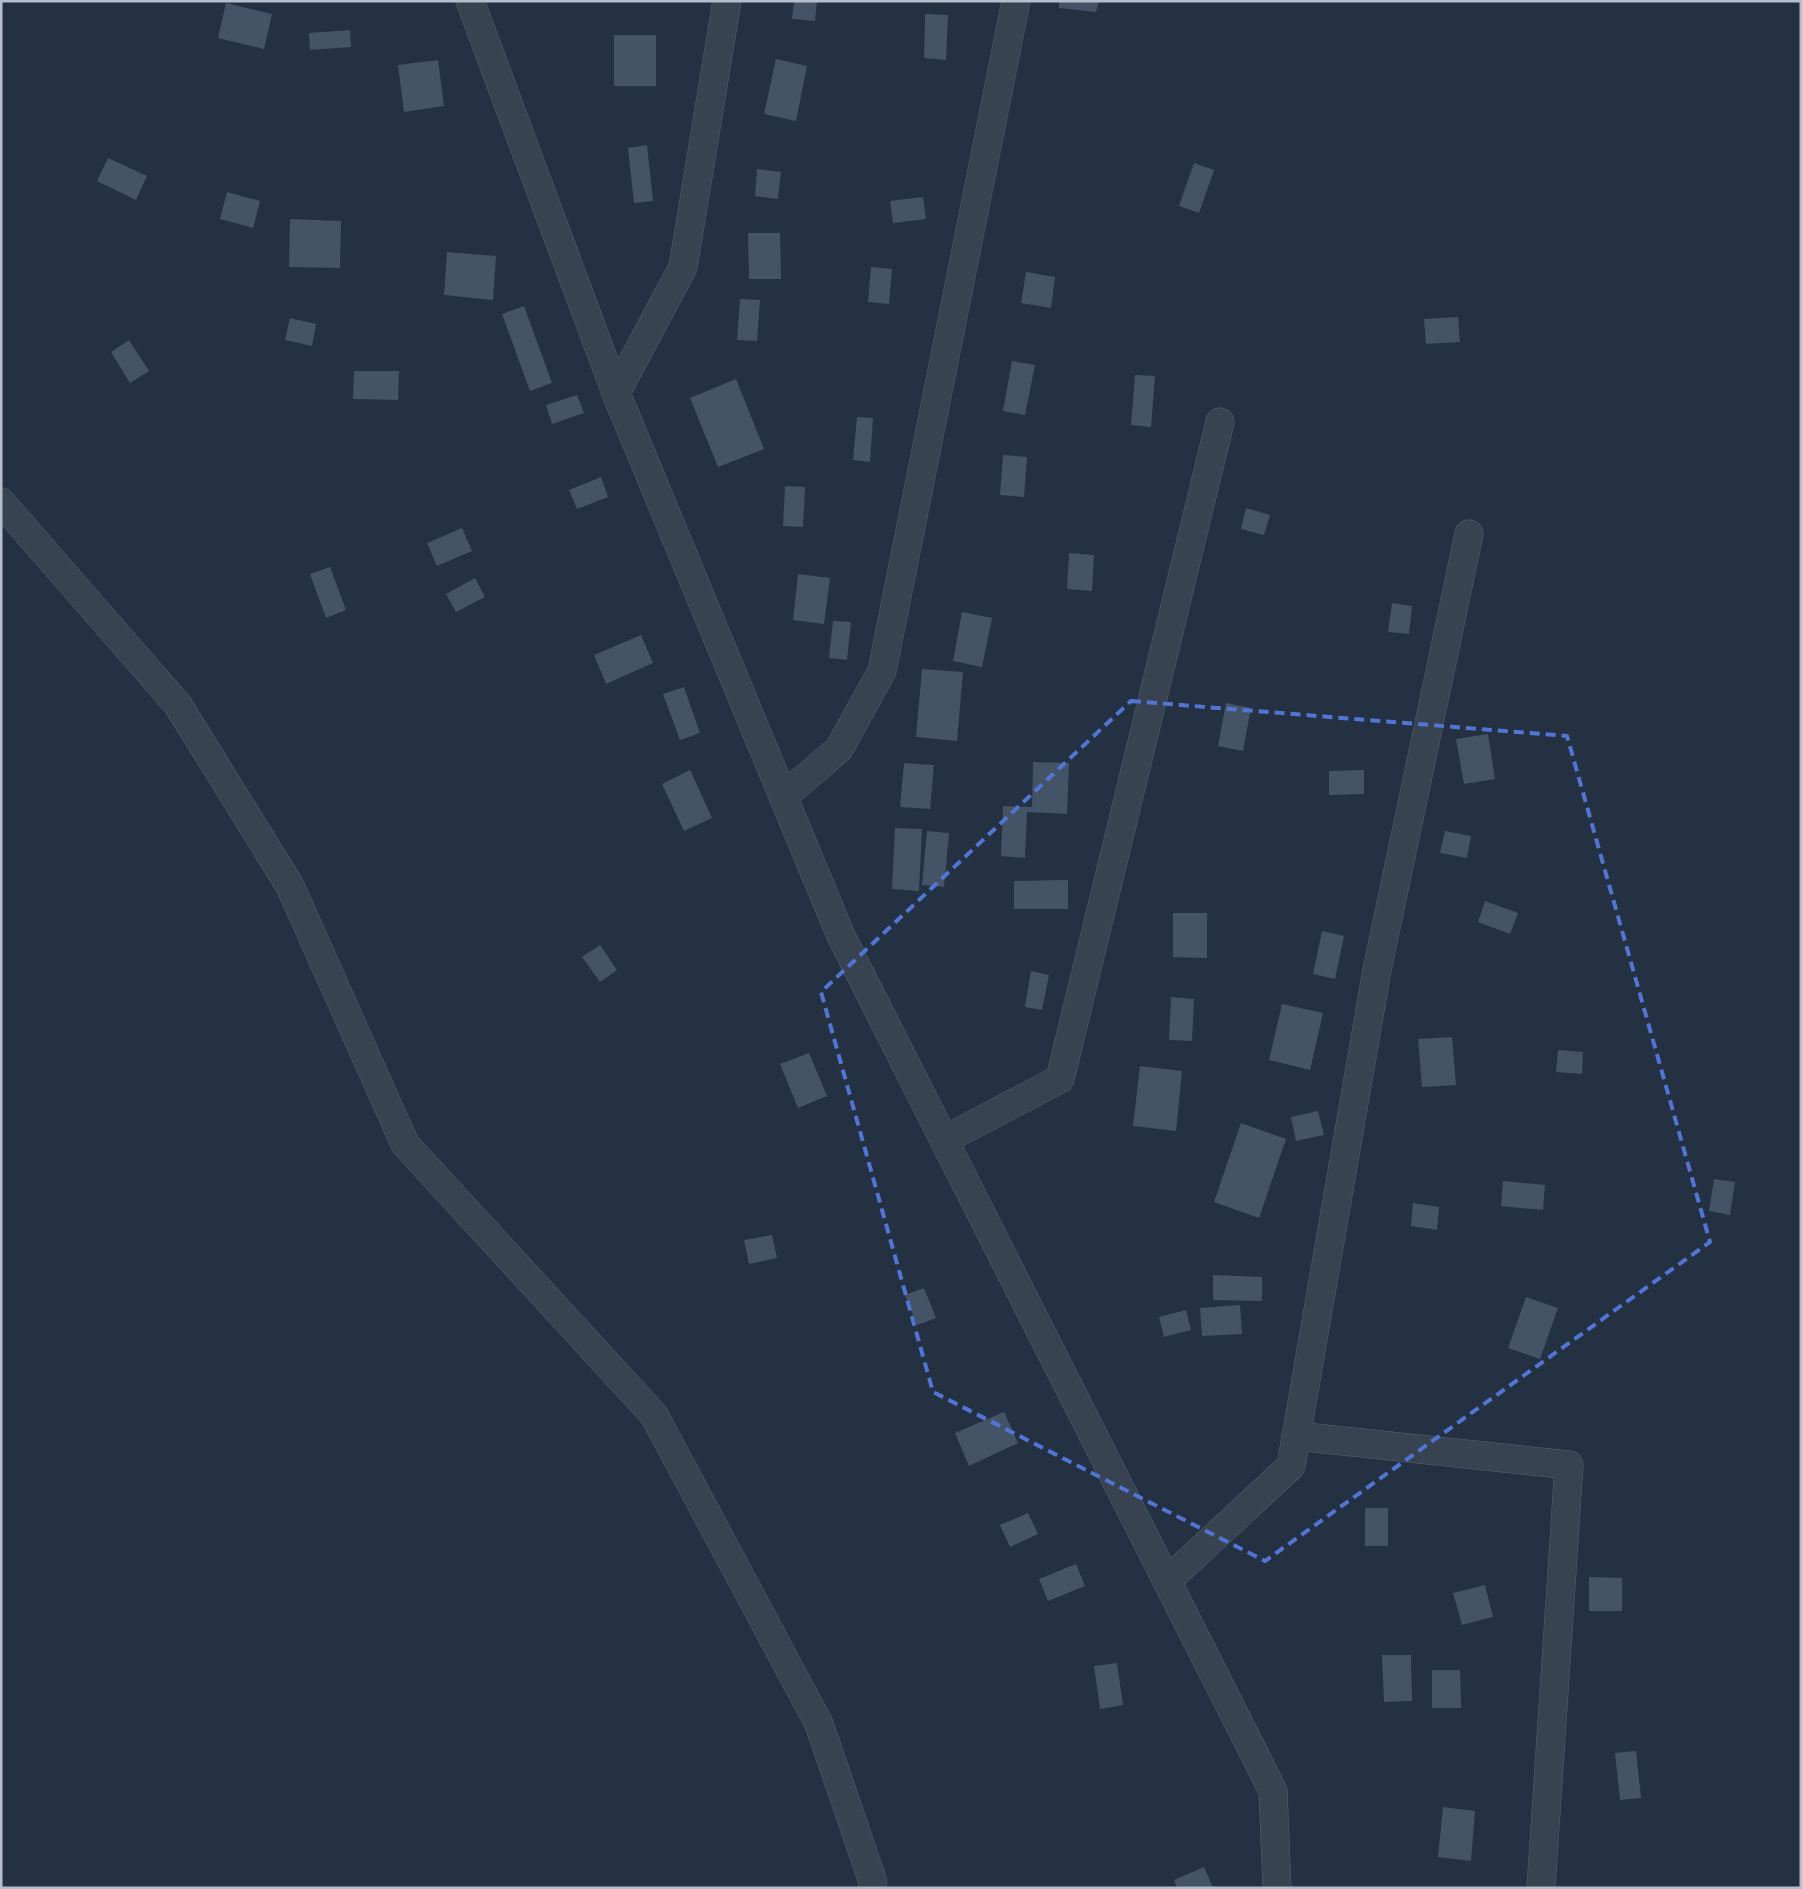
<svg xmlns="http://www.w3.org/2000/svg" width="1802" height="1889" font-family="'Public Sans',sans-serif">
  <style>
    .building { fill: #445366 }
    .lines { fill: none; stroke-linecap: round; stroke-linejoin: round }
    .minor-casing { stroke: #55616f; stroke-width: 29 }
    .minor { stroke: #374351; stroke-width: 28 }
    .marked { fill: none; stroke: #5275d4; stroke-width: 4; stroke-dasharray: 10 6; stroke-linejoin: round }
  </style>
  <rect width="100%" height="100%" fill="#233142"/>
  <g class="building">
    <path d="M794,1h23l-2,20 -23,-2z"/>
    <path d="M1059,1h40l-3,11 -37,-4z"/>
    <path d="M226,3l46,11 -8,35 -46,-11z"/>
    <path d="M925,14l23,1 -2,45 -22,-2z"/>
    <path d="M350,30l1,17 -41,3 -1,-17z"/>
    <rect x="614" y="35" width="42" height="51"/>
    <path d="M776,59l31,7 -11,55 -32,-7z"/>
    <path d="M438,60l6,46 -40,6 -6,-47z"/>
    <path d="M647,145l6,56 -19,2 -6,-55z"/>
    <path d="M108,158l39,18 -11,24 -39,-19z"/>
    <path d="M1194,163l20,7 -15,43 -20,-7z"/>
    <path d="M757,169l24,3 -3,27 -23,-3z"/>
    <path d="M227,192l33,9 -7,27 -33,-9z"/>
    <path d="M923,197l3,22 -33,4 -3,-22z"/>
    <path d="M290,219l51,2 -1,47 -51,-1z"/>
    <path d="M748,233h32l1,46h-32z"/>
    <path d="M447,252l49,4 -3,44 -49,-5z"/>
    <path d="M871,267l21,2 -3,35 -21,-2z"/>
    <path d="M1026,272l29,5 -4,31 -30,-5z"/>
    <path d="M740,299l20,1 -3,41 -20,-1z"/>
    <path d="M524,306l28,77 -22,8 -28,-77z"/>
    <path d="M1458,317l2,25 -34,2 -2,-25z"/>
    <path d="M290,318l26,6 -4,22 -27,-6z"/>
    <path d="M129,340l20,31 -19,12 -19,-31z"/>
    <path d="M1012,361l23,4 -10,50 -22,-4z"/>
    <path d="M354,371h45l-1,29 -45,-1z"/>
    <path d="M1135,375l20,1 -4,51 -20,-2z"/>
    <path d="M736,379l28,70 -46,18 -28,-69z"/>
    <path d="M577,395l7,18 -32,11 -6,-19z"/>
    <path d="M857,417l16,1 -3,44 -17,-2z"/>
    <path d="M1003,455l24,2 -3,40 -24,-2z"/>
    <path d="M601,477l7,20 -31,12 -8,-19z"/>
    <path d="M785,486l20,1 -2,40 -20,-1z"/>
    <path d="M1246,508l24,7 -6,20 -23,-6z"/>
    <path d="M462,528l10,23 -35,15 -10,-23z"/>
    <path d="M1069,553l25,2 -2,36 -25,-2z"/>
    <path d="M330,567l16,43 -20,8 -16,-44z"/>
    <path d="M798,574l32,4 -6,46 -31,-4z"/>
    <path d="M475,578l10,19 -29,15 -10,-18z"/>
    <path d="M1392,603l20,3 -3,28 -21,-2z"/>
    <path d="M962,612l30,6 -10,49 -29,-6z"/>
    <path d="M833,621l18,1 -4,38 -18,-2z"/>
    <path d="M641,635l12,28 -47,21 -12,-29z"/>
    <path d="M922,669l41,3 -6,69 -41,-4z"/>
    <path d="M684,687l16,46 -20,7 -17,-46z"/>
    <path d="M1226,703l25,5 -8,43 -25,-5z"/>
    <path d="M1488,734l7,45 -31,5 -8,-45z"/>
    <path d="M1033,762l36,1 -2,51 -40,-2 -2,46 -24,-2 2,-50 29,1z"/>
    <path d="M904,763l30,2 -4,44 -30,-2z"/>
    <path d="M690,770l22,48 -28,13 -22,-47z"/>
    <path d="M1364,770v24l-35,1v-24z"/>
    <path d="M895,828l27,1 -3,62 -27,-2z"/>
    <path d="M927,831l22,2 -5,54 -22,-2z"/>
    <path d="M1445,831l26,5 -4,22 -27,-5z"/>
    <path d="M1068,880v29h-54v-28z"/>
    <path d="M1485,901l33,12 -8,21 -32,-12z"/>
    <path d="M1173,913h34v45l-34,-1z"/>
    <path d="M1322,931l22,5 -9,43 -22,-5z"/>
    <path d="M600,945l17,25 -17,12 -18,-25z"/>
    <path d="M1031,971l18,4 -7,35 -17,-3z"/>
    <path d="M1171,997l23,2 -2,42 -23,-1z"/>
    <path d="M1282,1004l41,9 -13,57 -41,-10z"/>
    <path d="M1452,1037l4,48 -34,2 -4,-48z"/>
    <path d="M1558,1050l25,2 -1,22 -26,-2z"/>
    <path d="M809,1053l18,43 -29,12 -18,-44z"/>
    <path d="M1140,1066l42,5 -6,60 -43,-5z"/>
    <path d="M1318,1111l6,24 -28,6 -5,-24z"/>
    <path d="M1241,1123l45,16 -27,79 -45,-16z"/>
    <path d="M1714,1179l21,3 -5,33 -21,-4z"/>
    <path d="M1503,1181l42,4 -2,25 -42,-4z"/>
    <path d="M1413,1203l26,4 -2,23 -26,-4z"/>
    <path d="M772,1235l5,23 -28,6 -5,-24z"/>
    <path d="M1213,1275l49,2v24l-49,-1z"/>
    <path d="M924,1288l12,30 -19,7 -12,-30z"/>
    <path d="M1526,1297l32,11 -18,51 -32,-11z"/>
    <path d="M1240,1305l2,29 -40,2 -2,-28z"/>
    <path d="M1186,1310l5,20 -27,7 -5,-20z"/>
    <path d="M1004,1412l14,31 -49,23 -14,-33z"/>
    <rect x="1365" y="1508" width="23" height="38"/>
    <path d="M1028,1513l10,21 -28,13 -10,-22z"/>
    <path d="M1076,1564l9,22 -37,15 -9,-22z"/>
    <path d="M1589,1577l33,1v33h-33z"/>
    <path d="M1485,1585l8,32 -31,8 -9,-32z"/>
    <path d="M1382,1655h29l1,46 -28,1z"/>
    <path d="M1117,1663l6,42 -23,4 -6,-43z"/>
    <path d="M1432,1670h28l1,38h-29z"/>
    <path d="M1636,1751l5,47 -21,2 -5,-47z"/>
    <path d="M1443,1807l32,4 -4,50 -33,-4z"/>
    <path d="M1204,1867l9,21h-36l-3,-8z"/>
  </g>
  <g class="lines">
    <g class="minor-casing">
      <g id="minor">
        <path d="M470,1l146,392 225,543 432,855 4,97"/>
        <path d="M616,393l67,-126 44,-266"/>
        <path d="M1,502l177,203 112,181 115,258 249,271 165,309 53,155 1,9"/>
        <path d="M783,797l56,-48 43,-78 134,-670"/>
        <path d="M944,1140l116,-61 160,-657"/>
        <path d="M1296,1436l273,29 -28,423"/>
        <path d="M1167,1581l124,-115 86,-496 92,-436"/>
      </g>
    </g>
    <use href="#minor" class="minor"/>
  </g>
  <path class="marked" d="M1131,701l436,35 143,506 -445,319 -332,-169 -112,-400z"/>
  <rect width="1802" height="1889" fill="none" stroke="#b4becc" stroke-width="5"/>
</svg>
